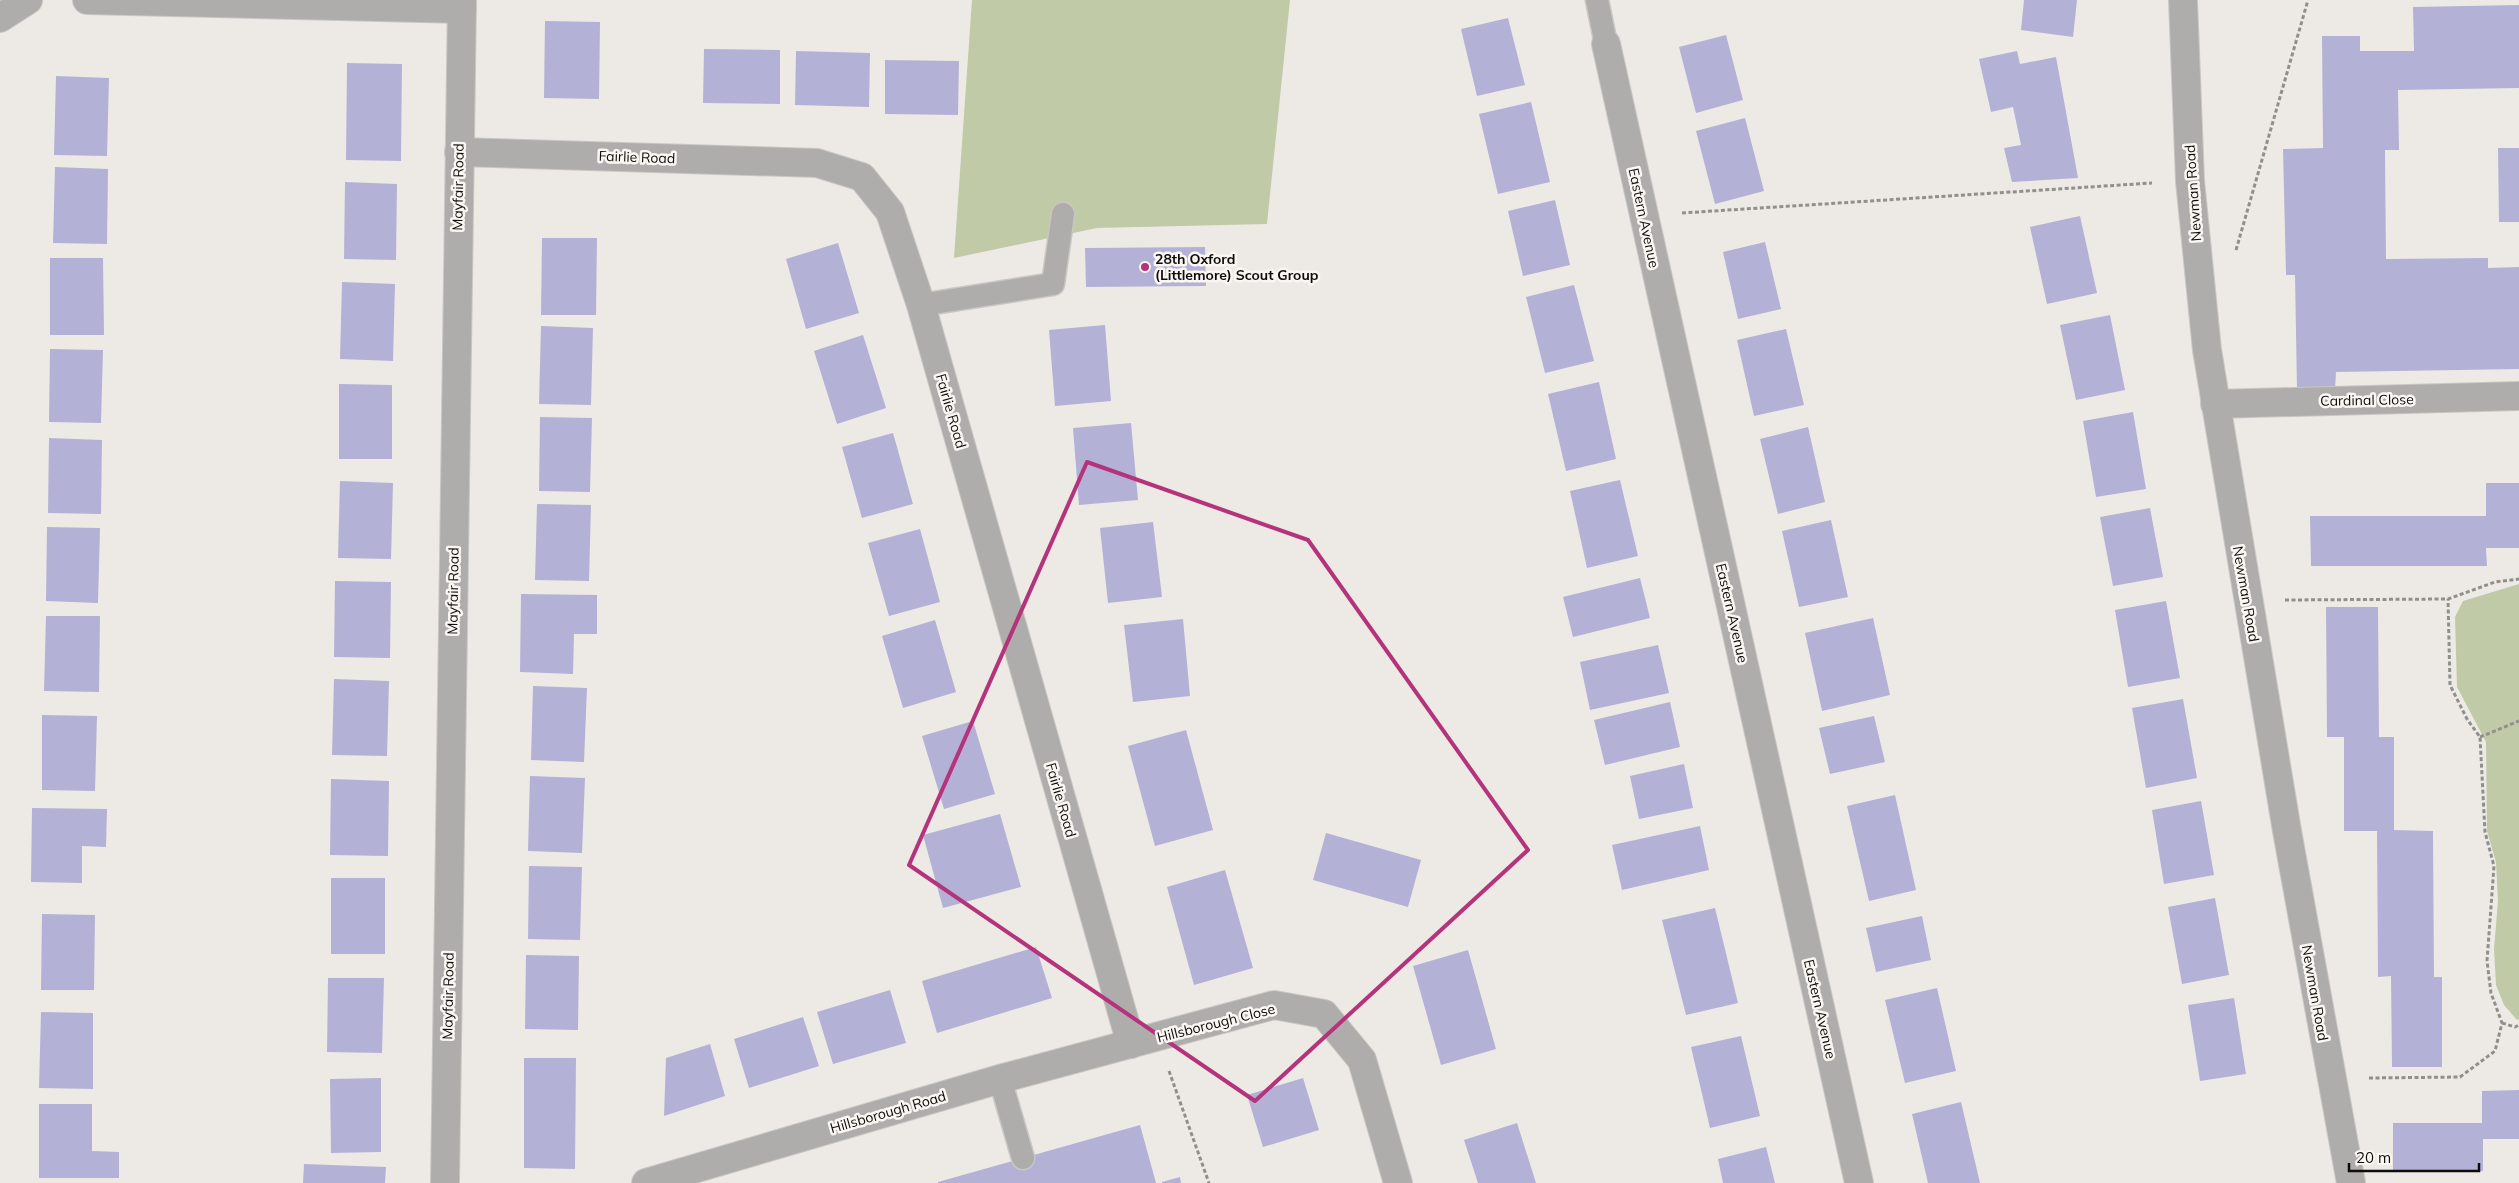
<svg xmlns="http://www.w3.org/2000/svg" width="2519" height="1183" font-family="Mulish,sans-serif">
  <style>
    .green { fill: #c0caa7 }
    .building { fill: #b4b1d6 }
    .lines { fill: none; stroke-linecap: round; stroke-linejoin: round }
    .service-casing { stroke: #c9c7c3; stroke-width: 25 }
    .minor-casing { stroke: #c9c7c3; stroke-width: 30 }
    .path { stroke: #918f8c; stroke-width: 3; stroke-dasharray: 4 2.5; stroke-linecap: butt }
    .service { stroke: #afadac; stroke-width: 22 }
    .minor { stroke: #afadac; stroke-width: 28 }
    .marked { fill: none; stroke: #b5337b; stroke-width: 4; stroke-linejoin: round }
    .poi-dot { fill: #b5337b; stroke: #faf7f3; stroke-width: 2 }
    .labels { text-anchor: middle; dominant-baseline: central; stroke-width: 5; stroke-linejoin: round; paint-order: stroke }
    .street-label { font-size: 14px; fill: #0e0d0c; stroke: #faf7f3 }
    .poi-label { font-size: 14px; font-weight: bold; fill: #0e0d0c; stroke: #faf7f3; text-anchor: start }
  </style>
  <rect width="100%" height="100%" fill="#edeae6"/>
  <g class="green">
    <path d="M972,0h318l-23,224 -170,4 -143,30z"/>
    <path d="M2519,584v435l-2,1 -13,-15 -8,-20 -2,-36 4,-48 -2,-39 -9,-31 -1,-89 -29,-55 -2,-70 8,-16z"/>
  </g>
  <g class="building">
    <path d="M2024,0h53l-4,37 -52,-7z"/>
    <path d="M2519,5v83l-121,2 1,60h-14l1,109 102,-1v10l31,-1v102l-183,3 -1,18h-38l-2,-115h-9l-3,-126 40,-1 -1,-112h38v15h54l-1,-44z"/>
    <path d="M1508,18l17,67 -48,11 -16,-67z"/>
    <path d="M545,21l55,1 -1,77 -55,-1z"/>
    <path d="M1726,35l17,65 -47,13 -17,-66z"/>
    <path d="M704,49l76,1v54l-77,-1z"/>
    <path d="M796,51l74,2 -1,54 -74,-2z"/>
    <path d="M2017,51l3,13 36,-7 22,121 -66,4 -8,-34 17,-3 -8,-38 -22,5 -12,-53z"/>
    <path d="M885,60l74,1 -1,54 -73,-1z"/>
    <path d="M347,63l55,1 -1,97 -55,-1z"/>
    <path d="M56,76l53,2 -2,78 -53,-1z"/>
    <path d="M1531,102l19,80 -52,12 -19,-80z"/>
    <path d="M1745,118l19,73 -49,13 -19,-73z"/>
    <path d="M2498,148h21v74h-20z"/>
    <path d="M55,167l53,2 -1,75 -54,-1z"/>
    <path d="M345,182l52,2 -1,76 -52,-1z"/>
    <path d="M1555,200l15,65 -47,11 -15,-65z"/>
    <path d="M2080,216l17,77 -50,11 -17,-77z"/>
    <path d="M542,238h55l-1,77h-55z"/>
    <path d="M1765,242l16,67 -43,10 -15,-67z"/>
    <path d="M838,243l21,70 -53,16 -20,-70z"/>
    <path d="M1205,247l1,39 -120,1 -1,-39z"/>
    <path d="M50,258h53l1,77h-54z"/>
    <path d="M342,282l53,2 -2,77 -53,-2z"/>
    <path d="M1574,285l20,76 -49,12 -19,-76z"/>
    <path d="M2110,315l15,75 -49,10 -16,-75z"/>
    <path d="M1105,325l6,76 -56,5 -6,-76z"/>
    <path d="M541,326l52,2 -2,77 -52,-1z"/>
    <path d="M1786,329l18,76 -50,11 -17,-76z"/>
    <path d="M863,335l23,73 -49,16 -23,-73z"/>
    <path d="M50,349l53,1 -2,73 -52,-1z"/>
    <path d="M1599,382l17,77 -50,12 -18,-77z"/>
    <path d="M339,384l53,1v74h-53z"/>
    <path d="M2133,412l13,77 -50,8 -13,-76z"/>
    <path d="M540,417l52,1 -2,74 -51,-1z"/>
    <path d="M1131,423l7,77 -59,5 -6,-77z"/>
    <path d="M1808,427l17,75 -47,12 -18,-75z"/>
    <path d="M893,433l20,71 -51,14 -20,-71z"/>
    <path d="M49,438l53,2 -1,74 -53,-1z"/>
    <path d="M1620,480l18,76 -51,12 -17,-77z"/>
    <path d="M340,481l53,2 -2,76 -53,-1z"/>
    <path d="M2486,483h33v65h-33l1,18h-176l-1,-50h176z"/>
    <path d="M537,504l54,1 -2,76 -54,-1z"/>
    <path d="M2150,508l13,69 -50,9 -13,-69z"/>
    <path d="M1831,520l17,77 -49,10 -17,-76z"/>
    <path d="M1153,522l9,75 -54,6 -8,-75z"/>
    <path d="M47,527l53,1 -2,75 -52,-2z"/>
    <path d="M920,529l20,73 -51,14 -21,-73z"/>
    <path d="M1640,578l10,40 -77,19 -10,-40z"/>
    <path d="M335,581l56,1 -1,76 -56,-1z"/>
    <path d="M521,594l76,1v39h-23l-1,40 -53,-2z"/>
    <path d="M2166,601l14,77 -52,9 -13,-77z"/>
    <path d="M2326,607h52l1,130h15v93l39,1 1,146h8v90h-50l-1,-91 -13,1 -1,-146h-33v-94h-17z"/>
    <path d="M46,616h54l-1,76 -55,-1z"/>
    <path d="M1873,618l17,77 -68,16 -17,-78z"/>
    <path d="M1183,619l7,77 -57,6 -9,-77z"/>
    <path d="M935,620l21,72 -53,16 -21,-72z"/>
    <path d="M1658,645l11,48 -79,17 -10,-48z"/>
    <path d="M334,679l55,2 -2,75 -55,-1z"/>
    <path d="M533,686l54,2 -3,74 -53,-2z"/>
    <path d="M2183,699l14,79 -51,10 -14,-80z"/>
    <path d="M1670,702l10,45 -75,18 -11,-45z"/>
    <path d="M42,715l55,1 -2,75 -53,-1z"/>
    <path d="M1874,716l11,46 -55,12 -11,-46z"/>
    <path d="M973,721l22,73 -51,15 -22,-73z"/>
    <path d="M1186,730l27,100 -58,16 -27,-100z"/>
    <path d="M1684,764l9,44 -54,11 -9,-43z"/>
    <path d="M530,776l55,2 -3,75 -54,-2z"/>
    <path d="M331,779l58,2 -1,75 -58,-1z"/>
    <path d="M1895,795l21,95 -47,11 -22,-95z"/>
    <path d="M2201,801l13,74 -50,9 -12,-74z"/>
    <path d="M32,808l75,1 -1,38 -24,-1v37l-51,-1z"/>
    <path d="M1000,814l21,73 -78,21 -20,-73z"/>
    <path d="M1700,826l9,44 -87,20 -10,-45z"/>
    <path d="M1326,833l95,27 -13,47 -95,-27z"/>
    <path d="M529,866l53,1 -2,73 -52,-1z"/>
    <path d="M1225,870l28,98 -59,17 -27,-98z"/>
    <rect x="331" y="878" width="54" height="76"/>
    <path d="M2215,898l14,77 -47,9 -14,-77z"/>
    <path d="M1715,908l23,95 -52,12 -24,-95z"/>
    <path d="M42,914l53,1 -1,75h-53z"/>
    <path d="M1922,916l9,44 -55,12 -10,-44z"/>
    <path d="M1036,947l16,51 -115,35 -15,-52z"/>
    <path d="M1468,950l28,99 -55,16 -28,-99z"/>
    <path d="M526,955l53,1 -1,74 -53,-1z"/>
    <path d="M328,978h56l-2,75 -55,-1z"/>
    <path d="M1937,988l19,83 -51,12 -20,-83z"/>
    <path d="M890,990l16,53 -73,21 -16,-52z"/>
    <path d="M2234,998l12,76 -46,7 -12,-76z"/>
    <path d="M41,1012l52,1v76l-54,-1z"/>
    <path d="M803,1017l16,49 -70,22 -15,-49z"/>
    <path d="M1741,1036l19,80 -50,12 -19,-81z"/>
    <path d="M710,1044l15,52 -61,20 2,-58z"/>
    <path d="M524,1058h52l-1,111 -51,-1z"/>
    <path d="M381,1078v74l-50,1 -1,-74z"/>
    <path d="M1303,1078l16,52 -56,17 -16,-52z"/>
    <path d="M2519,1090v49h-36v32l-90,1v-49h89v-32z"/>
    <path d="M1961,1102l19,81h-52l-16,-69z"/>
    <path d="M39,1104h53v47l27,1v26h-80z"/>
    <path d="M1517,1123l19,60h-58l-14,-43z"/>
    <path d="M1140,1125l16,58h-218v-1z"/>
    <path d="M1766,1147l9,36h-52l-5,-24z"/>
    <path d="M304,1164l82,3 -1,16h-82z"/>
    <path d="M1180,1177l1,6h-19v-1z"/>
  </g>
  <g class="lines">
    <g class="service-casing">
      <g id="service">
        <path d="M1597,0l9,44"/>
        <path d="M921,305l132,-21 10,-70"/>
        <path d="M1000,1079l23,79"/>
      </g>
    </g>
    <g class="minor-casing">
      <g id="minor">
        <path d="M87,0l375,9"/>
        <path d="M2183,0l7,181 17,169 80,481 64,352"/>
        <path d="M0,18l28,-18"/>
        <path d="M1606,44l253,1139"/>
        <path d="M459,152l358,11 45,14 28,35 31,93 210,739"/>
        <path d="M2215,404l304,-8"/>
        <path d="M445,1183l17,-1183"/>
        <path d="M646,1183l354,-104 274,-74 50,9 38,46 36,123"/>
      </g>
    </g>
    <g class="path">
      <path d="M1682,213l470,-30"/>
      <path d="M2236,250l72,-250"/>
      <path d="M2285,600l163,-1 47,-17 24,-3"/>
      <path d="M2480,737l39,-16"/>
      <path d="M2502,1023l13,4 4,-2"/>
      <path d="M1169,1071l40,112"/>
      <path d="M2369,1078l91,-1 35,-26 7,-28 -11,-30 -4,-32 7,-95 -9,-34 -5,-95 -13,-18 -17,-34 -2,-86"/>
    </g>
    <use href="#service" class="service"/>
    <use href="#minor" class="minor"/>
  </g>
  <path class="marked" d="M1087,462l221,78 220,310 -273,251 -346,-236z"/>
  <circle class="poi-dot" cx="1145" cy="267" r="5"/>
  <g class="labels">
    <g class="street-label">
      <text transform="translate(637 157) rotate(2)">Fairlie Road</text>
      <text transform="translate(458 187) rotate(-89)">Mayfair Road</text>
      <text transform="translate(2193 193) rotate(-94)">Newman Road</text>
      <text transform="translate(1644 218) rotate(78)">Eastern Avenue</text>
      <text transform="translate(2367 400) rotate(-1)">Cardinal Close</text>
      <text transform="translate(951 411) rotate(74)">Fairlie Road</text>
      <text transform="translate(453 591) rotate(-89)">Mayfair Road</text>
      <text transform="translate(2246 594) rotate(80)">Newman Road</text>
      <text transform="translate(1732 613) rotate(77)">Eastern Avenue</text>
      <text transform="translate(1061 800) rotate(74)">Fairlie Road</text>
      <text transform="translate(2315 993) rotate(80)">Newman Road</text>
      <text transform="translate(448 996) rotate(-89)">Mayfair Road</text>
      <text transform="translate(1820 1009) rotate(77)">Eastern Avenue</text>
      <text transform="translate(1216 1023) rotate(-14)">Hillsborough Close</text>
      <text transform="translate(888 1112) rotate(-16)">Hillsborough Road</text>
    </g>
    <g class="poi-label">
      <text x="1155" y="259">28th Oxford<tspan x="1155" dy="16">(Littlemore) Scout Group</tspan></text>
    </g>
  </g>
  <path d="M2349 1163v8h130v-8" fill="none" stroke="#0e0d0c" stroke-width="2.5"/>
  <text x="2356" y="1163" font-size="15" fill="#0e0d0c" stroke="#faf7f3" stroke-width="4" paint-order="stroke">20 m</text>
</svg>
